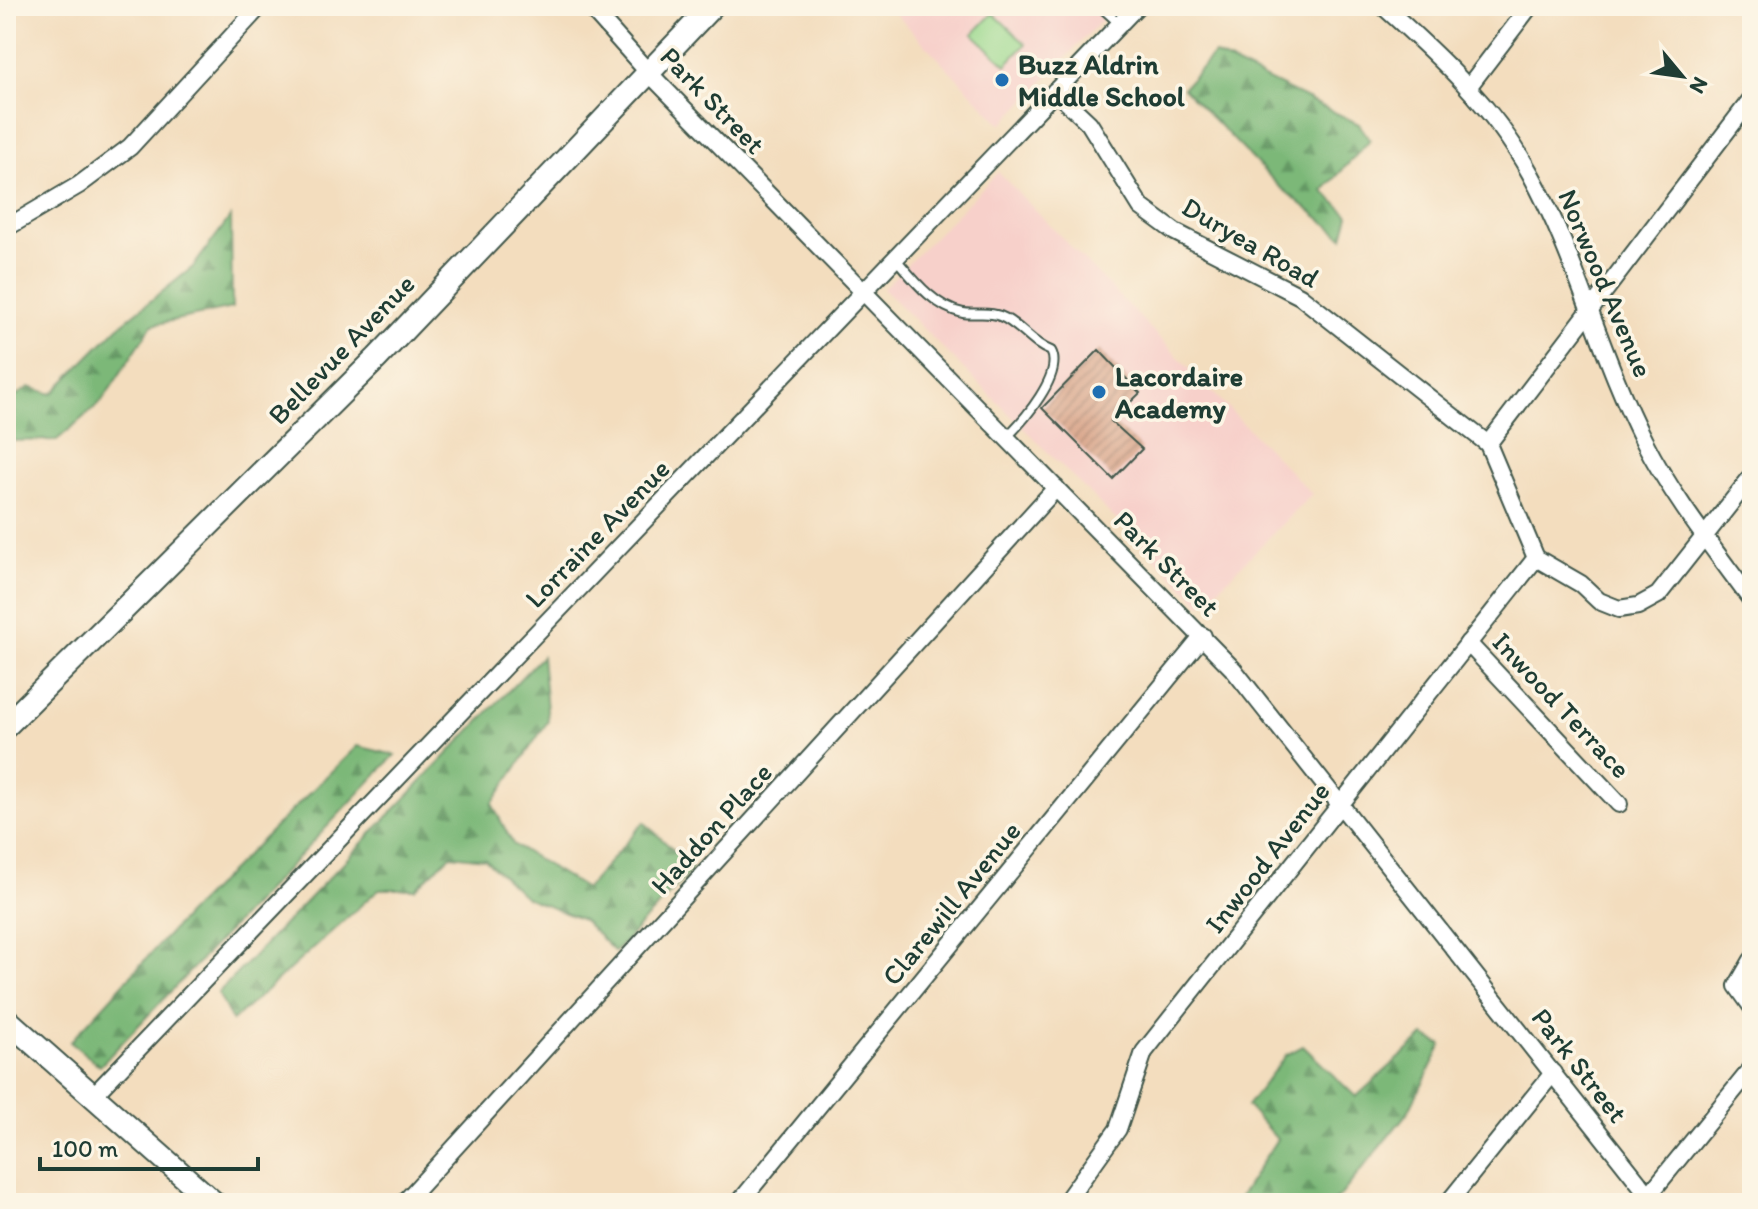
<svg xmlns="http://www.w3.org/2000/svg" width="1758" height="1209" font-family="Itim,sans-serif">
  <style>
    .built { fill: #f7d0ca }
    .forest { fill: url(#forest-firs); stroke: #4d7a56; stroke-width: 2 }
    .park { fill: #9ad88d; stroke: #5c8a60; stroke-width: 2 }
    .building { fill: url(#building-hatch) }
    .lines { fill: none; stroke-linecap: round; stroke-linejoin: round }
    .lane-casing { stroke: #3f5549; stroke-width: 12 }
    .street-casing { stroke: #3f5549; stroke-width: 20 }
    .secondary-casing { stroke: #3f5549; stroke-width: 26 }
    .lane { stroke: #fff; stroke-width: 8 }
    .street { stroke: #fff; stroke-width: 16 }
    .secondary { stroke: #fff; stroke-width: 22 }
    .poi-dot { fill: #1f6fb2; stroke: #fcf5e5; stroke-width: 3 }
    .labels { text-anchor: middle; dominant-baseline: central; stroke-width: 7; stroke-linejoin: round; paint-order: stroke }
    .poi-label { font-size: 28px; font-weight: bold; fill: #1f3d34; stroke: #fcf5e5; text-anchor: start }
    .street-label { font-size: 28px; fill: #1f3d34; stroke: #fcf5e5 }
  </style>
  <defs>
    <pattern id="forest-firs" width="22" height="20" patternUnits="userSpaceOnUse" patternTransform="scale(2)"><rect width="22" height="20" fill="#7bb878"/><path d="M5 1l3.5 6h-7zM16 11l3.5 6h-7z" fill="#649763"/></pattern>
    <pattern id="building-hatch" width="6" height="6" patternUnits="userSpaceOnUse" patternTransform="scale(2)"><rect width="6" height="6" fill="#d7a085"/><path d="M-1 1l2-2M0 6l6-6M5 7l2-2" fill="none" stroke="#ae846e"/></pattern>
  </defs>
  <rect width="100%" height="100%" fill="#fcf5e5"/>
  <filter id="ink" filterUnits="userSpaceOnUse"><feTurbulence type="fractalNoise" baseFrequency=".0125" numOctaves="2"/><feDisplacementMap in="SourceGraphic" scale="16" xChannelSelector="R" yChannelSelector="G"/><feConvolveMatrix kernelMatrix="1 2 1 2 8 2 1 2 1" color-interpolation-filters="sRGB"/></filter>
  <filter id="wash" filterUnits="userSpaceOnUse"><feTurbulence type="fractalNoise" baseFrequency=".006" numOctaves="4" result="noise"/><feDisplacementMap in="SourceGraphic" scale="32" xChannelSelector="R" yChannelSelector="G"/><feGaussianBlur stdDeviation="1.8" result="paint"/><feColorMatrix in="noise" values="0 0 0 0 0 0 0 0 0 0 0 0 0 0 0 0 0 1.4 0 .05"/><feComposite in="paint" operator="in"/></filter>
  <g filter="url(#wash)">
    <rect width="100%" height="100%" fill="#f3ddbe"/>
    <g class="built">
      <path d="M888,6h227l-113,119z"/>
      <path d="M998,172l314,322 -110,111 -319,-316z"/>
    </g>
    <g class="forest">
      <path d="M1214,54l145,70 11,16 -47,51 26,24 -6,22 -64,-51 -96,-98z"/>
      <path d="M231,216l1,92 -80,17 -50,76 -45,39 -51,1v-38l23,-16 23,7 66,-67 75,-60z"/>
      <path d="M542,656l6,65 -56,83 21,40 73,45 58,-67 49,47 -78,83 -32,-32 -58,-23 -40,-38 -34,-4 -36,34h-36l-147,132 -14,-28z"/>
      <path d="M357,746l38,9 -295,311 -30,-24 117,-128z"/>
      <path d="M1424,1036l18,9 -34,67 -67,83 -10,8h-95l41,-64 -30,-33 39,-51 17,-9 53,51z"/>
    </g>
    <path class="park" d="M993,13l33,31 -20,21 -33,-31z"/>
    <g id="blocks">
      <path class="building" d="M1099,350l41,43 -29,28 31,28 -29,30 -71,-71z"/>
    </g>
  </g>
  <g filter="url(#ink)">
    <use href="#blocks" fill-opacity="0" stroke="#3f5549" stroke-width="2"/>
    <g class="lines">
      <g class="lane-casing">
        <g id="lane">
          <path d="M1100,6l20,18"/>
          <path d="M896,259c17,20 39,49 67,54 12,2 25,-2 37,3 19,7 31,28 51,35 13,23 -28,70 -44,86"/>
        </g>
      </g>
      <g class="street-casing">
        <g id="street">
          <path d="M589,6l59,66 585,597 422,534"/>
          <path d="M1383,6c56,50 111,101 147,167 47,85 70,182 114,268 29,57 70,108 108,160"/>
          <path d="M1469,86l61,-80"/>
          <path d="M1055,91l34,32 52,84 34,25 125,64 188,148"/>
          <path d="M1752,98l-264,346 48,114 45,26 18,17 20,8 19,-3 20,-11 94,-119"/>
          <path d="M6,228l73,-43 51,-38 130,-141"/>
          <path d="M1468,643l151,161"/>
          <path d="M1752,960l-15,26 15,21"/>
          <path d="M93,1096l1044,-1090"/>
          <path d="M1649,1195l103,-127"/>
          <path d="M404,1203l652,-715"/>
          <path d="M739,1203l464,-567"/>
          <path d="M1065,1203l53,-74 26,-77 392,-494"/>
          <path d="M1448,1203l105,-130"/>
        </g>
      </g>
      <g class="secondary-casing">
        <g id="secondary">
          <path d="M6,726l371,-368 335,-352"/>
          <path d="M6,1019l208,184"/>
        </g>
      </g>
      <use href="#lane" class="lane"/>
      <use href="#street" class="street"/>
      <use href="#secondary" class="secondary"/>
    </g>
  </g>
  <g class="poi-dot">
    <circle cx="1002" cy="80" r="8"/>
    <circle cx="1099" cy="392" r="8"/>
  </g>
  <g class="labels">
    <g class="poi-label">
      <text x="1018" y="64">Buzz Aldrin<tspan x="1018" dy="32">Middle School</tspan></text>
      <text x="1115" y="376">Lacordaire<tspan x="1115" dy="32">Academy</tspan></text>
    </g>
    <g class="street-label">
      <text transform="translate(713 100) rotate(46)">Park Street</text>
      <text transform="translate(1251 242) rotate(30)">Duryea Road</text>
      <text transform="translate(1606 283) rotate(67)">Norwood Avenue</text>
      <text transform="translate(341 349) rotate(-46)">Bellevue Avenue</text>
      <text transform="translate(597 533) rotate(-46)">Lorraine Avenue</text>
      <text transform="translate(1167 563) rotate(45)">Park Street</text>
      <text transform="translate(1562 705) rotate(47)">Inwood Terrace</text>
      <text transform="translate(711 828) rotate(-48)">Haddon Place</text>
      <text transform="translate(1267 857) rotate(-52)">Inwood Avenue</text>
      <text transform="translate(951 903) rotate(-51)">Clarewill Avenue</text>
      <text transform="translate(1580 1065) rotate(52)">Park Street</text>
    </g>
  </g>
  <rect width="1758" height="1209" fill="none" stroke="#fcf5e5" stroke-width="32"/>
  <g transform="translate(1682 76) rotate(119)" stroke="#fcf5e5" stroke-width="6" paint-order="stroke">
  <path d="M0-6L14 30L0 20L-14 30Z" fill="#1f3d34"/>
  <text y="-12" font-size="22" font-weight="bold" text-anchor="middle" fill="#1f3d34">N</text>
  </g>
  <path d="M40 1157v12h218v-12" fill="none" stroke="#1f3d34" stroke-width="4"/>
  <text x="52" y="1157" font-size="24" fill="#1f3d34" stroke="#fcf5e5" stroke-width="6" paint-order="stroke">100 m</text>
</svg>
